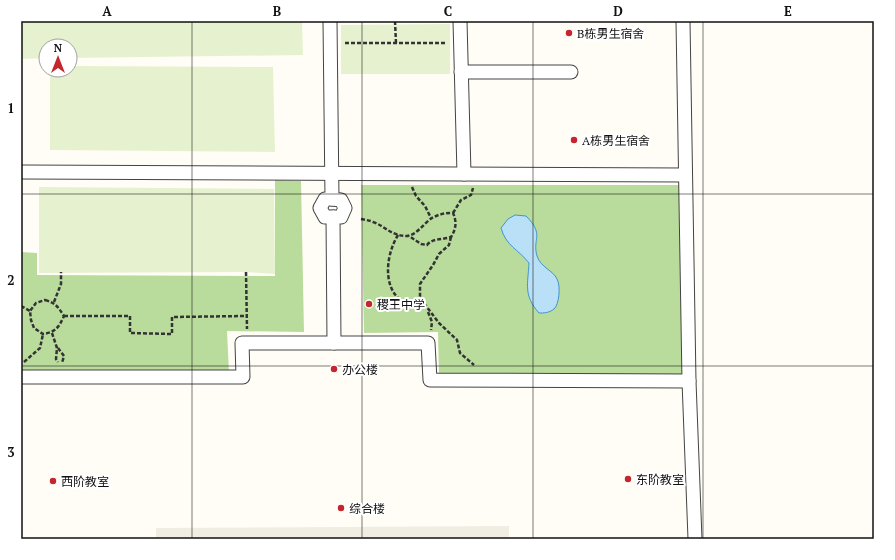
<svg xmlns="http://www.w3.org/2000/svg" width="895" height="560" font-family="'PT Serif','Noto Sans SC',serif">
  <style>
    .forest { fill: #b9dc9c }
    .pitch { fill: #e6f2cf }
    .plaza { fill: #f1ede2 }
    .water { fill: #b9e0f7; stroke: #3f96cf }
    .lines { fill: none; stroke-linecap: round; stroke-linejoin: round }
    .street-casing { stroke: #444; stroke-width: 15 }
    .path { stroke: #333; stroke-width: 2.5; stroke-dasharray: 4 2; stroke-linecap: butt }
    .street { stroke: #fff; stroke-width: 13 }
    .grid { fill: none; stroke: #111; stroke-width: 1; stroke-opacity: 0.55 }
    .poi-dot { fill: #c4262e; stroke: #fff; stroke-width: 1.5 }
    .labels { text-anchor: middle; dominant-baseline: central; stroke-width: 4; stroke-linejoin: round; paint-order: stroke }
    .poi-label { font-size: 12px; fill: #111; stroke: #fff; text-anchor: start }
    .neatline { fill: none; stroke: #111; stroke-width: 1.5 }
    .grid-label { font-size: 13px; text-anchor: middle; font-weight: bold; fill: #111 }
  </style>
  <rect width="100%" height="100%" fill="#fffdf5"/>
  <g class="forest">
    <path d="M275,180l26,1 3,151 -77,-1 2,42 -208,-1v-120l16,1v22l238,1z"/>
    <path d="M361,185h319l5,192 -246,-3 -1,-42 -74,1z"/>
  </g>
  <g class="pitch">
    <path d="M21,21h281l1,34 -233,3v-12h-24v12l-25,1z"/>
    <path d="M450,24v50h-109v-49z"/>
    <path d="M70,66l203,1 2,85 -225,-2v-80h20z"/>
    <path d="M39,187l235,2 1,85 -29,-2 -207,1z"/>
  </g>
  <path class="plaza" d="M509,526v13h-353v-11z"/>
  <path class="water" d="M515,215l11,1c19,19 6,22 11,40 4,12 16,14 20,23 4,7 2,26 -3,30 -5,4 -10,4 -15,4 -16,-18 -11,-29 -10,-50 -11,-14 -23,-17 -28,-35l7,-9z"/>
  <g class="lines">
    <g class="street-casing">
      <g id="street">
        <path d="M330,21l2,178 9,1 4,8 -4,9h-8l1,126"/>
        <path d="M460,21l4,153"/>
        <path d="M683,21l6,360 6,158"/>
        <path d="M461,72h110"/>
        <path d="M21,172l663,3"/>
        <path d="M332,199h-7l-5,9 5,9h8"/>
        <path d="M21,377h222l-1,-34h186l2,37 259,1"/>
      </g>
    </g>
    <g class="path">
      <path d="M395,21l1,22"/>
      <path d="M345,43h101"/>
      <path d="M412,187l4,9 9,10 6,12"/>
      <path d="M453,213l8,-13 10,-5 2,-7"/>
      <path d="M361,219c4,1 8,1 12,3 12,4 18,14 34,14 10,-1 17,-13 25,-18 7,-4 13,-5 21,-5 4,9 3,16 -2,24 -8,3 -19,1 -24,8l-6,-1 -12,-8"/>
      <path d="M398,235c-13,21 -17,59 11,70 5,1 11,0 16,0"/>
      <path d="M451,237l-2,8 -10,9 -6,11 -13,19v14l19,25 18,17 3,13 14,12"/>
      <path d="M246,272l1,57"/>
      <path d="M45,300c11,3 13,7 19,16 -5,11 -8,16 -21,18l-9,-6 -3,-8 -1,-9 6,-8z"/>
      <path d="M54,302l7,-18v-12"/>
      <path d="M21,306l9,5"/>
      <path d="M428,312l4,10 -1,8"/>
      <path d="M64,316h66v17l42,1v-17l74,-1"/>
      <path d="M52,333l5,15 -1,11 2,3"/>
      <path d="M58,348l6,8 -2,7"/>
      <path d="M24,362l16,-14 3,-14"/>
    </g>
    <use href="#street" class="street"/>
  </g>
  <path class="grid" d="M192,21v518M362,21v518M533,21v518M703,21v518M21,194h853M21,366h853"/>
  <g class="poi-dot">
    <circle cx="569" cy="33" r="4"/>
    <circle cx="574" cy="140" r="4"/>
    <circle cx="369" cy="304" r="4"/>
    <circle cx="334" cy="369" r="4"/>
    <circle cx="628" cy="479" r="4"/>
    <circle cx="53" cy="481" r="4"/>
    <circle cx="341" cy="508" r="4"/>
  </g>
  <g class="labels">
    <g class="poi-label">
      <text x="577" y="33">B栋男生宿舍</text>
      <text x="582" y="140">A栋男生宿舍</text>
      <text x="377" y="304">稷王中学</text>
      <text x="342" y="369">办公楼</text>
      <text x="636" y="479">东阶教室</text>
      <text x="61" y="481">西阶教室</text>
      <text x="349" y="508">综合楼</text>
    </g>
  </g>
  <rect width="895" height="560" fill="none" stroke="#ffffff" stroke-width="44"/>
  <g transform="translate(58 58)"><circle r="19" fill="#ffffff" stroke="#a0a0a0"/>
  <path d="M0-3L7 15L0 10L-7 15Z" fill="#c4262e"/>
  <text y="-6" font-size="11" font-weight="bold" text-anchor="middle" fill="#111111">N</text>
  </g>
  <rect x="22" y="22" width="851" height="516" class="neatline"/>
  <g class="grid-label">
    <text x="107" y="16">A</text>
    <text x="277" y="16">B</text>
    <text x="448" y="16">C</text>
    <text x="618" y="16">D</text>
    <text x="788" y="16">E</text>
    <text x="11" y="113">1</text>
    <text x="11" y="285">2</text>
    <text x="11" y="457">3</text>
  </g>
</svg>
